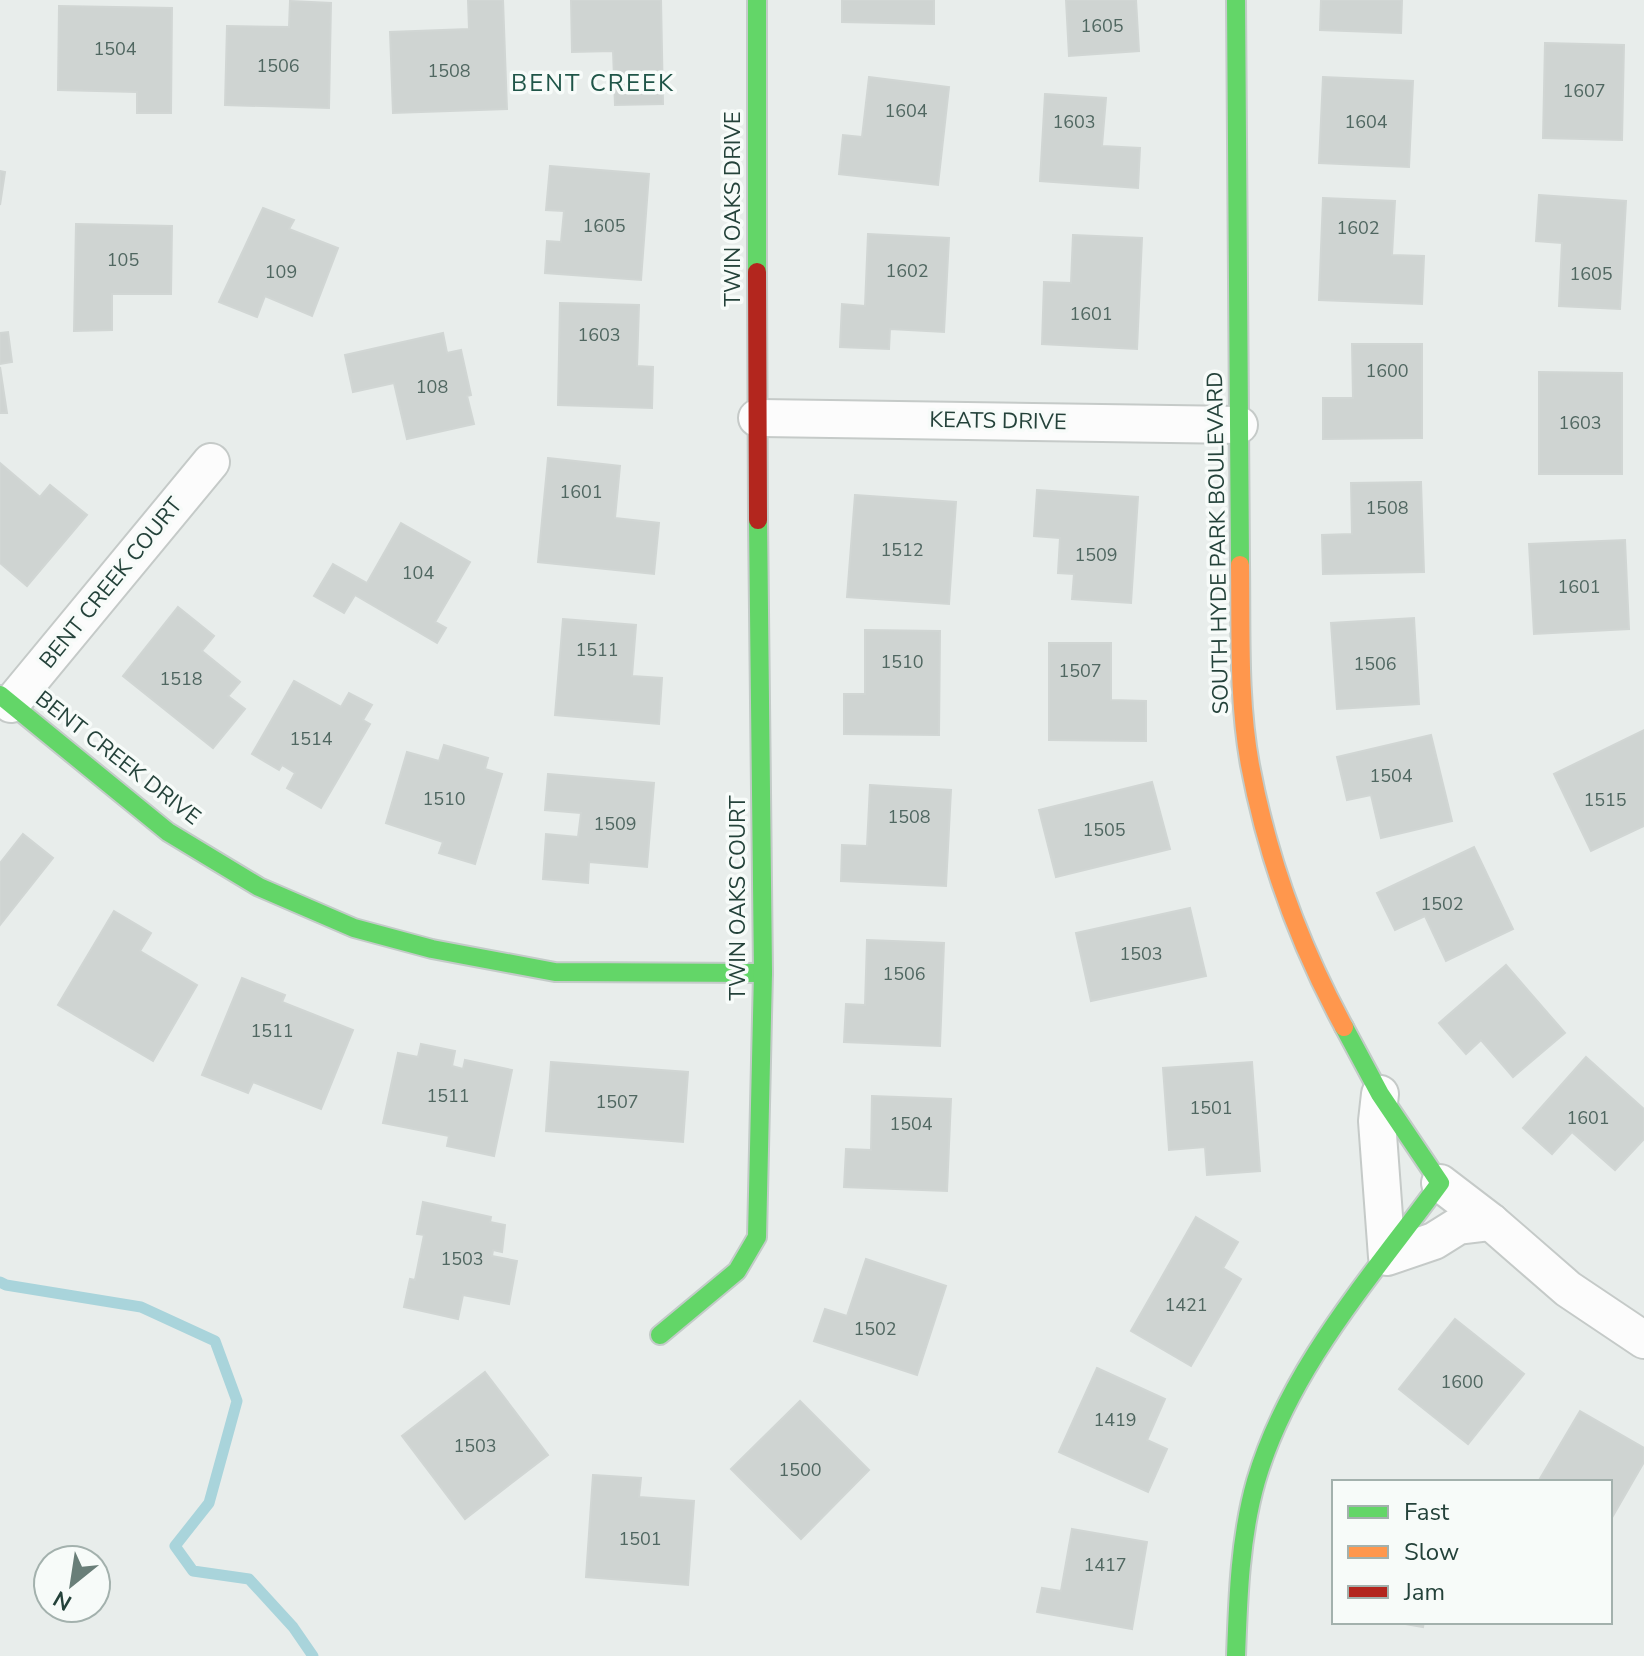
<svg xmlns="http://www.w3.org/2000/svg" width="1644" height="1656" font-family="'Nunito Sans',sans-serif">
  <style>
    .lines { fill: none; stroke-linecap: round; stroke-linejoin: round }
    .stream { stroke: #a9d4db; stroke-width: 11 }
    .building { fill: #cfd4d2; stroke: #d1d6d4; stroke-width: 2 }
    .street-casing { stroke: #c5cac8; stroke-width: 40 }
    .fast-casing { stroke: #c3cbc8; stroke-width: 22 }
    .slow-casing { stroke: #c3cbc8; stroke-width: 22 }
    .jam-casing { stroke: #c3cbc8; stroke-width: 22 }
    .street { stroke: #fcfcfc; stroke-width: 36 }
    .fast { stroke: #63d668; stroke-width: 18 }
    .slow { stroke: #ff974d; stroke-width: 18 }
    .jam { stroke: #b3261e; stroke-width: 18 }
    .labels { text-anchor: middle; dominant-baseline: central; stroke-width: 7; stroke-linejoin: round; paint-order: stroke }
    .number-label { font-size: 18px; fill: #506761 }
    .street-label { font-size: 22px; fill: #24423a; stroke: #f7fbf9 }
    .neighbourhood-label { font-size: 24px; letter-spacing: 2px; fill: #1f5548; stroke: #f7fbf9 }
  </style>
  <rect width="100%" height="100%" fill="#e8edeb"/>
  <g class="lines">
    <path class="stream" d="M0,1282l6,3 135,22 74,34 22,60 -28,102 -34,43 18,25 56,8 44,48 20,29"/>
  </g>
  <g class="building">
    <path d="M468,0h35l4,109 -114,4 -3,-81 79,-3z"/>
    <path d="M571,0h90l2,104 -48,1 -2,-54 -41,1z"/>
    <path d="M842,0h92v24l-92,-2z"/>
    <path d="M1066,0h70l3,51 -70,5z"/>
    <path d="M1321,0h81l-1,33 -81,-3z"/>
    <path d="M290,1l41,2 -2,105 -104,-3 2,-79 62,1z"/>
    <path d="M59,6l113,2 -1,105h-34v-21l-79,-2z"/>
    <path d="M1545,43l79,2 -2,95 -79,-2z"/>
    <path d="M869,77l80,10 -11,98 -99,-11 4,-39 19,2z"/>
    <path d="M1323,77l90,4 -4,86 -90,-4z"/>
    <path d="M1045,94l61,4 -4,48 38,2 -2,40 -98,-7z"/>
    <path d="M550,166l99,8 -8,106 -96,-7 2,-32 14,1 3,-31 -18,-1z"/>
    <path d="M0,171l5,1 -5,33z"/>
    <path d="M1539,195l87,6 -6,108 -61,-3 3,-63 -26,-2z"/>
    <path d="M1323,198l72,3 -3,54 32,1 -2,48 -103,-4z"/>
    <path d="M263,208l31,12 -5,9 49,19 -26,68 -47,-20 -8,21 -38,-15z"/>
    <path d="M76,224l96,2 -1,68h-59v36l-38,1z"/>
    <path d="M868,234l81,4 -5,94 -54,-3 -1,20 -49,-2 2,-43 23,2z"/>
    <path d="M1073,235l69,3 -5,111 -95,-5 2,-62 27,1z"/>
    <path d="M560,303l79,2 -2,61 16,1 -1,41 -94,-3z"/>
    <path d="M8,332l4,30 -12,2v-31z"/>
    <path d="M443,333l4,20 14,-3 10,45 -4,1 7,28 -67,15 -13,-56 -41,9 -8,-37z"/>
    <path d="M1352,344h70v94l-99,1v-41h30z"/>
    <path d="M0,367l7,46h-7z"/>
    <path d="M1539,372l83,1v101h-83z"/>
    <path d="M548,458l72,8 -5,52 44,5 -5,51 -116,-12z"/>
    <path d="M0,463l40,34 10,-12 37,30 -60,71 -27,-23z"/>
    <path d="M1421,482l3,90 -101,2 -1,-39 30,-1 -1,-51z"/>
    <path d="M1037,490l101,7 -7,106 -59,-4 2,-25 -16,-1 2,-35 -26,-2z"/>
    <path d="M855,495l101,7 -7,102 -102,-7z"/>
    <path d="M401,523l69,39 -35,60 11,6 -9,15 -82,-48 -11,18 -30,-17 19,-32 34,19z"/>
    <path d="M1625,540l4,89 -95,5 -5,-90z"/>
    <path d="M178,607l36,29 -12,15 38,31 -12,14 17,13 -32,39 -90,-72z"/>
    <path d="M1414,618l5,86 -82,5 -6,-86z"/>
    <path d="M563,619l73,6 -4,51 30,2 -3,46 -104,-9z"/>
    <path d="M865,630l75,1 -1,104 -95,-1v-40h21z"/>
    <path d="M1049,643h62v57l35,1v40l-97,-1z"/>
    <path d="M294,681l47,26 8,-14 23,12 -9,15 7,4 -49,84 -34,-20 8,-15 -13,-8 -3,5 -27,-16z"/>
    <path d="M1644,730v96l-53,25 -37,-77z"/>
    <path d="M1431,735l21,86 -71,17 -10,-43 -24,5 -10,-43z"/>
    <path d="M444,745l44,13 -3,11 17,5 -27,90 -36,-11 4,-11 -57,-19 21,-71 32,9z"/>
    <path d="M548,774l106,9 -7,84 -58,-5 -1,21 -45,-4 3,-45 32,3 3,-24 -36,-3z"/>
    <path d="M1152,782l18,67 -114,28 -17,-67z"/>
    <path d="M870,785l81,5 -5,96 -105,-5 1,-36 25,1z"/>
    <path d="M23,834l30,24 -53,67v-62z"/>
    <path d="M1474,847l39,82 -67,32 -21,-45 -30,14 -18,-37z"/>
    <path d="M1190,908l16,68 -115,25 -15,-68z"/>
    <path d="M114,911l37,22 -11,18 57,34 -44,76 -95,-56z"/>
    <path d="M867,940l77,3 -4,103 -96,-4 2,-38 19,1z"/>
    <path d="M1506,965l59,68 -52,44 -32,-37 -15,14 -27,-31z"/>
    <path d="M242,978l43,17 -3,7 71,28 -32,79 -68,-27 -5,11 -46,-18z"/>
    <path d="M421,1044l34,7 -3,15 11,3 2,-9 47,10 -18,86 -47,-10 2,-10 -66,-13 15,-70 20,4z"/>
    <path d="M1586,1057l58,52v30l-29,31 -43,-38 -20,22 -29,-26z"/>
    <path d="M551,1062l137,10 -5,70 -137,-11z"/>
    <path d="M1252,1062l8,109 -53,4 -2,-28 -36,3 -6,-82z"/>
    <path d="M872,1096l79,3 -4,92 -103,-4 2,-38 25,1z"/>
    <path d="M423,1202l68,15 -1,5 15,3 -3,27 -9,-2 -1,6 25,5 -8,43 -46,-9 -5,24 -54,-12 6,-28 5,1 9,-45 -7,-1z"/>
    <path d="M1196,1217l42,25 -15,26 18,11 -50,87 -60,-35z"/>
    <path d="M866,1259l80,27 -29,89 -103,-34 11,-32 22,7z"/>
    <path d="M1455,1319l69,55 -56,70 -69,-55z"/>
    <path d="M1097,1368l68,31 -18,41 20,9 -19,43 -89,-40z"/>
    <path d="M485,1372l63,83 -83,64 -63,-83z"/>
    <path d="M800,1401l69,69 -68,69 -70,-70z"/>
    <path d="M1580,1411l64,37v14l-34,59v-39h-72z"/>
    <path d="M593,1475l48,3 -2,19 55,4 -6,84 -102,-8z"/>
    <path d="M1072,1529l75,13 -15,87 -95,-17 5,-24 19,3z"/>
    <path d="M1394,1622h30l-1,5z"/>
  </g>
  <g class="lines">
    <g class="street-casing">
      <g id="street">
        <path d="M757,418l482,7"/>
        <path d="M11,704l200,-242"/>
        <path d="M1380,1094l-3,27 10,136 47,-16 24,-15 33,-4"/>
        <path d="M1440,1183l51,39 77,67 76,51"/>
      </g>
    </g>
    <g class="fast-casing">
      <g id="fast">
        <path d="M757,0v272"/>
        <path d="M1236,0l4,565"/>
        <path d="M0,695l168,137 91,55 95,41 78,21 123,23 208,1"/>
        <path d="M660,1335l77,-64 20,-34 6,-264 -5,-453"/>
        <path d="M1236,1656c2,-58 4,-119 20,-175 33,-113 116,-205 184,-298l-60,-89 -36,-67"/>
      </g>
    </g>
    <g class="slow-casing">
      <path id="slow" d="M1240,565c1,66 -2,134 10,200 17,91 50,181 94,262"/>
    </g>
    <g class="jam-casing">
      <path id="jam" d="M757,272l1,248"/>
    </g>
    <use href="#street" class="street"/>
    <use href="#fast" class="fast"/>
    <use href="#slow" class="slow"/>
    <use href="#jam" class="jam"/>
  </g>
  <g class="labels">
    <g class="number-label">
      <text x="1102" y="26">1605</text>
      <text x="115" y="49">1504</text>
      <text x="278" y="66">1506</text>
      <text x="449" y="71">1508</text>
      <text x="1584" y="91">1607</text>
      <text x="906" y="111">1604</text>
      <text x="1074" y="122">1603</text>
      <text x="1366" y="122">1604</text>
      <text x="604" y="226">1605</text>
      <text x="1358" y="228">1602</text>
      <text x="123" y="260">105</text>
      <text x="907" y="271">1602</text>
      <text x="281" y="272">109</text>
      <text x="1591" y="274">1605</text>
      <text x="1091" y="314">1601</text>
      <text x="599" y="335">1603</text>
      <text x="1387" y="371">1600</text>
      <text x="432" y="387">108</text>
      <text x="1580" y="423">1603</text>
      <text x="581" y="492">1601</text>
      <text x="1387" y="508">1508</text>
      <text x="902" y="550">1512</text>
      <text x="1096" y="555">1509</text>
      <text x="418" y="573">104</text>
      <text x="1579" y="587">1601</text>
      <text x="597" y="650">1511</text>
      <text x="902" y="662">1510</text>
      <text x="1375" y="664">1506</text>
      <text x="1080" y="671">1507</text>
      <text x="181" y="679">1518</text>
      <text x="311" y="739">1514</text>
      <text x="1391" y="776">1504</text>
      <text x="444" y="799">1510</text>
      <text x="1605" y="800">1515</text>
      <text x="909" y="817">1508</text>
      <text x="615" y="824">1509</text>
      <text x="1104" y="830">1505</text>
      <text x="1442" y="904">1502</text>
      <text x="1141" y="954">1503</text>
      <text x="904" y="974">1506</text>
      <text x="272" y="1031">1511</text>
      <text x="448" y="1096">1511</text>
      <text x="617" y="1102">1507</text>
      <text x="1211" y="1108">1501</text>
      <text x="1588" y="1118">1601</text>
      <text x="911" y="1124">1504</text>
      <text x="462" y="1259">1503</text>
      <text x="1186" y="1305">1421</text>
      <text x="875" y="1329">1502</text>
      <text x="1462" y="1382">1600</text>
      <text x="1115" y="1420">1419</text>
      <text x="475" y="1446">1503</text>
      <text x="800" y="1470">1500</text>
      <text x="640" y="1539">1501</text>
      <text x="1105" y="1565">1417</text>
    </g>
    <g class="street-label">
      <text transform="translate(733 209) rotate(-90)">TWIN OAKS DRIVE</text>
      <text transform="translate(998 421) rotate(1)">KEATS DRIVE</text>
      <text transform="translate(1218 543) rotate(-91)">SOUTH HYDE PARK BOULEVARD</text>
      <text transform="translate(111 583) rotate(-51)">BENT CREEK COURT</text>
      <text transform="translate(118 758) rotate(38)">BENT CREEK DRIVE</text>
      <text transform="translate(738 898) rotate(-90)">TWIN OAKS COURT</text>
    </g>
    <g class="neighbourhood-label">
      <text x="593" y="83">BENT CREEK</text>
    </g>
  </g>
  <rect x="1332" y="1480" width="280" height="144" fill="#f7fbf9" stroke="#a3b1ad" stroke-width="2"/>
  <rect x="1348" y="1506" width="40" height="12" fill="#63d668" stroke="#a3b1ad" stroke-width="2"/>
  <text x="1404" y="1520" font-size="24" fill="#24423a">Fast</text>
  <rect x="1348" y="1546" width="40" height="12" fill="#ff974d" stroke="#a3b1ad" stroke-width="2"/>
  <text x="1404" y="1560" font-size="24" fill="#24423a">Slow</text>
  <rect x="1348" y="1586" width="40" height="12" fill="#b3261e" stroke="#a3b1ad" stroke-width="2"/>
  <text x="1404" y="1600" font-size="24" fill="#24423a">Jam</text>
  <g transform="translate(72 1584) rotate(210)"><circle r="38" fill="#f7fbf9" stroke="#a3b1ad" stroke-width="2"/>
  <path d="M0-6L14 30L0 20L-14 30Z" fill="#697e78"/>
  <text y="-12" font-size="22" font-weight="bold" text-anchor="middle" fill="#24423a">N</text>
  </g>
</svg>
